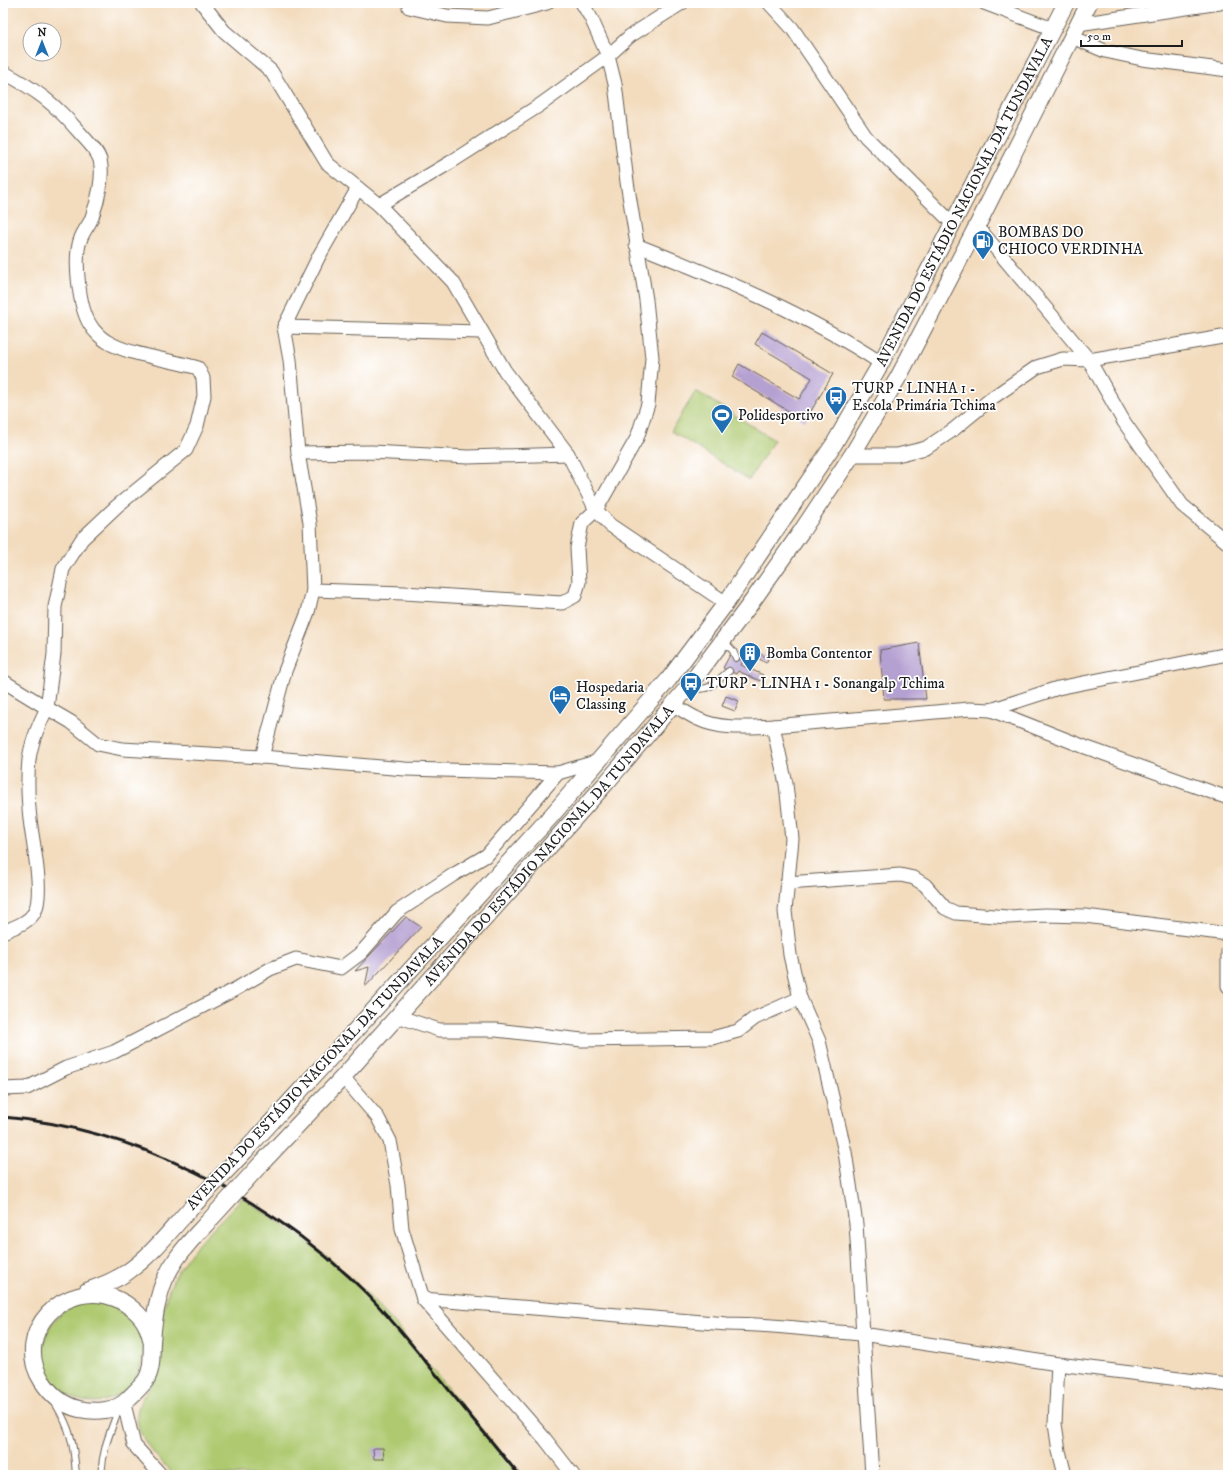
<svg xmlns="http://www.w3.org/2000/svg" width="1231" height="1478" font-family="'IM FELL DW Pica',serif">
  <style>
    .green { fill: #aec96f; stroke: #657246 }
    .building { fill: #b5a0d2 }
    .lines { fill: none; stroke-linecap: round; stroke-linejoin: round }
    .service-casing { stroke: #675f55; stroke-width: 8 }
    .minor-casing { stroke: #675f55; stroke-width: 15 }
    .tertiary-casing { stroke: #675f55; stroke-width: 18 }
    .service { stroke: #fff; stroke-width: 6 }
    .minor { stroke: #fff; stroke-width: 13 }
    .tertiary { stroke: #fff; stroke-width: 16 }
    .rail { stroke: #1c1c1c; stroke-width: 3 }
    .tertiary-bridge-casing { stroke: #675f55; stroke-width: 18; stroke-linecap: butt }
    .tertiary-bridge { stroke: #fff; stroke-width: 16 }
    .labels { text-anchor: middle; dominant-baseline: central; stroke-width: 3.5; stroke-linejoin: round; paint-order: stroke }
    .street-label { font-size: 15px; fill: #1c1c1c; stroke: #fff }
    .poi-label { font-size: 15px; fill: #1c1c1c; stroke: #fff; text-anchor: start }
  </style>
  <rect width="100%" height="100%" fill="#fff"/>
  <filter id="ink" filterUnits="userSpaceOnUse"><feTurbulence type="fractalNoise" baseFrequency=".025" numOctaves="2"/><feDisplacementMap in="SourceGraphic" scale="8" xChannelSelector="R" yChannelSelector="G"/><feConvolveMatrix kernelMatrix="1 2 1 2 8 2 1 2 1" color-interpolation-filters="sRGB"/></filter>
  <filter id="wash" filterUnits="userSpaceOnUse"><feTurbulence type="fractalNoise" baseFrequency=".012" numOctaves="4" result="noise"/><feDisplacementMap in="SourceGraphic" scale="16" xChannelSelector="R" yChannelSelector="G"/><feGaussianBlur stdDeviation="0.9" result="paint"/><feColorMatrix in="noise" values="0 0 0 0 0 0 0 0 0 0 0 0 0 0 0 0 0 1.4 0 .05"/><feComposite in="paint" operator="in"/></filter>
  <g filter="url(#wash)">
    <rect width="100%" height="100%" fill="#f3dcbe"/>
    <g class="green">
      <path d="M696,391l78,49 -25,40 -78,-49z"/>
      <path d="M242,1198l50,32 38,29 32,30 32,34 125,152h-345c-19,-20 -50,-48 -31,-78 8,-12 16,-22 18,-38 3,-13 -2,-28 1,-42 8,-54 45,-81 80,-119z"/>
      <circle cx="93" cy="1352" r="50"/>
    </g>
    <g id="blocks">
      <g class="building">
        <path d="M762,332l71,42 -28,47 -73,-44 7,-13 60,35 13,-21 -57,-34z"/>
        <path d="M919,643l7,56h-42l-4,-49z"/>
        <path d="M761,654l7,5 -2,4 -8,-5z"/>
        <path d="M730,655l13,6 -2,4 22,10 -3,6 -22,-10 -2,3 -13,-6z"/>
        <path d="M726,696l13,5 -4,10 -13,-5z"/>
        <path d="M406,917l15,10 -56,60 4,-20 -14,4z"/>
        <path d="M373,1448h10l1,11h-10z"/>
      </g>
    </g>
  </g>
  <g filter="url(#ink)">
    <use href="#blocks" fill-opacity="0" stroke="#675f55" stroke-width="1"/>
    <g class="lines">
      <g class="service-casing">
        <g id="service">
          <path d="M723,640l10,11 3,7"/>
          <path d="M690,687c21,6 24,-5 39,-16"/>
          <path d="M55,1403c16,26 19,42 21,72"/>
          <path d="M101,1475c2,-28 9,-42 18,-67"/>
        </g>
      </g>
      <g class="minor-casing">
        <g id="minor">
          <path d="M202,3l22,28 47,40 56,92 52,42 74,77 52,89 63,83 28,56 14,15 116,78"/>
          <path d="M769,3l23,25 74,109 87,87"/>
          <path d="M984,3l69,26"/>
          <path d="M409,7l38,9 41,2 59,-15"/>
          <path d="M1078,24l142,-21"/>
          <path d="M1072,37l33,14 37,8 86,11"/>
          <path d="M3,72c35,19 51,31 77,61 7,8 17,17 20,27 4,16 -2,41 -8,57 -2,7 -8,13 -11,21 -8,19 -2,71 10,88 3,5 10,12 15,15 21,14 67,19 92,27l5,10 1,18 -7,30 -11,24 -69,56 -35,33 -19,30 -8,38 -1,47 -7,54 -44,-27"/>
          <path d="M379,205l72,-43 89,-57 68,-49 22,-20 52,-33"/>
          <path d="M977,226l112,134 35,62 58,83 46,38"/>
          <path d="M636,245c84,33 169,68 245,118"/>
          <path d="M284,327l198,5"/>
          <path d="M298,453l73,-1 97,5 100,-3"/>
          <path d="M852,455h45l29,-7 27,-18 39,-32 45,-31 26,-8 26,1 139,-24"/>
          <path d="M313,590l91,3 158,10 13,-7 4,-14 -2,-34 5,-25 14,-13 41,-72 11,-34 4,-46 -6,-58 -19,-118 -12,-98 -7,-28 -17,-38 -9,-15"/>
          <path d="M673,705c8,4 16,10 25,14 22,11 51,8 75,7l197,-17 21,1 94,37 143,51"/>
          <path d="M991,710l67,-22 170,-34"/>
          <path d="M773,726l13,58 6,55 -7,72 5,44 10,43 19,43 26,111 11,72 16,251"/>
          <path d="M262,757l23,-86 23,-59 5,-22 -3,-67 -12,-70 -8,-93 -6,-33 35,-71 39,-68"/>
          <path d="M787,883l113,-8 14,3 11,7 20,23 11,5 52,4 37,-2 40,1 143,18"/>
          <path d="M3,932c11,-5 25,-9 31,-19 11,-18 -2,-73 -4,-94 -2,-19 -3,-40 -1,-59 2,-18 10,-36 18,-52l24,14 27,22 24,5 140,8 143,12 153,4 41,-12"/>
          <path d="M1228,951v35"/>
          <path d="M397,1016l42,14h57l86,10 130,-2 26,-7 17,-13 45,-20"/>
          <path d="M343,1077l35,41 12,23 8,44 4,44 21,70 122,140 28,36"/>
          <path d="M3,1089l24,-1 39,-20 48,-16 120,-62 36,-21 26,-10 45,9 20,-15 36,-41 56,-37 34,-20 71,-82"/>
          <path d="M423,1299l304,25c46,0 89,7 135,10l196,30 170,21"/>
          <path d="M1058,1364l-3,60 4,27 6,24"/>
          <path d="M124,1404l10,41 27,30"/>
        </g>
      </g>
      <g class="tertiary-casing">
        <g id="tertiary">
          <path id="s1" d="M245,1151l307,-336 117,-136 57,-76 108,-159 47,-81 185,-360"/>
          <path id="s2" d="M259,1166l84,-89 264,-295 81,-95 63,-84 52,-74 49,-74 47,-79 78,-150 112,-223"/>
          <path d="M87,1291c14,-5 27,-10 39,-18 25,-17 44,-42 64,-64"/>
          <path d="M152,1342c-2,-6 -3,-12 -6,-17 -5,-11 -18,-21 -29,-26 -52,-22 -106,34 -75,82 9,14 20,24 37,28 15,3 37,3 48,-9 6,-6 14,-13 19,-20 7,-12 5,-25 6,-38 1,-15 3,-31 7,-45 7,-30 27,-52 47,-73"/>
        </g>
      </g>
      <use href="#service" class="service"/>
      <use href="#minor" class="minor"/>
      <use href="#tertiary" class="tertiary"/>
      <path class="rail" d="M3,1117c132,11 264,80 358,171 25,24 47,52 69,79 30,36 59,72 89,108"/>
      <g class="tertiary-bridge-casing">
        <g id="tertiary-bridge">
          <path d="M190,1209l55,-58"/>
          <path d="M206,1224l53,-58"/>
        </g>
      </g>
      <use href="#tertiary-bridge" class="tertiary-bridge"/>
    </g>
  </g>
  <defs>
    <g id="fuel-pin" transform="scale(1.15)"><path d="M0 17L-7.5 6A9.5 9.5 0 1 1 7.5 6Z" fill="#1f6fb2" stroke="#fff"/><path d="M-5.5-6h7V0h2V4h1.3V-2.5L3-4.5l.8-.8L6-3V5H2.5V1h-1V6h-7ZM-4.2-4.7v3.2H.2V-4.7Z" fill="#fff"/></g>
    <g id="bus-pin" transform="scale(1.15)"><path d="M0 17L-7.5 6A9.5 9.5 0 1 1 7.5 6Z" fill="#1f6fb2" stroke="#fff"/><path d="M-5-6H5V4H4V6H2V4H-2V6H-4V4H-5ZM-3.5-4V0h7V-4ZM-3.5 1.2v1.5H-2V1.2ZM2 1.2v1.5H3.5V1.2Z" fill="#fff"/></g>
    <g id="stadium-pin" transform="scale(1.15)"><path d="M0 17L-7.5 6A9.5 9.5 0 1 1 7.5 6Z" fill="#1f6fb2" stroke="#fff"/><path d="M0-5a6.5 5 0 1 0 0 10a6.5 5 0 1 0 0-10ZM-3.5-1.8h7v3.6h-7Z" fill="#fff"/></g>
    <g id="building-pin" transform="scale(1.15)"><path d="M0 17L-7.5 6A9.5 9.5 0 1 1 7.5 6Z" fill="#1f6fb2" stroke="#fff"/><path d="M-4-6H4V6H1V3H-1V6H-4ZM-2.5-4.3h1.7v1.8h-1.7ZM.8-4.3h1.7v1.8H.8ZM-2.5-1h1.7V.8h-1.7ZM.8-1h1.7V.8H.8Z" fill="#fff"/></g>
    <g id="hotel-pin" transform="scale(1.15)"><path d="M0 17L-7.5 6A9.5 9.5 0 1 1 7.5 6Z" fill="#1f6fb2" stroke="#fff"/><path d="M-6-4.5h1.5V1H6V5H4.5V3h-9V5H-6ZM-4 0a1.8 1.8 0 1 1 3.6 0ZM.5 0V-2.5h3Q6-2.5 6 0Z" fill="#fff"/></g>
  </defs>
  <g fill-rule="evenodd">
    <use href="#fuel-pin" x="983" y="241"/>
    <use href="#bus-pin" x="836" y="397"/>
    <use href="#stadium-pin" x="722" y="415"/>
    <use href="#building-pin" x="750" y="653"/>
    <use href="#bus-pin" x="691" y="683"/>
    <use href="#hotel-pin" x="560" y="696"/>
  </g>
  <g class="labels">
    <g class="street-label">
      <text stroke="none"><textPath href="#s1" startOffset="1197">AVENIDA DO ESTÁDIO NACIONAL DA TUNDAVALA</textPath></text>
      <text stroke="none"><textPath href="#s2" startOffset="432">AVENIDA DO ESTÁDIO NACIONAL DA TUNDAVALA</textPath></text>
      <text transform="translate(315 1073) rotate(-47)">AVENIDA DO ESTÁDIO NACIONAL DA TUNDAVALA</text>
    </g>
    <g class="poi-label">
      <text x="998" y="232">BOMBAS DO<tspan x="998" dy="17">CHIOCO VERDINHA</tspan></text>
      <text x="852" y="388">TURP - LINHA 1 -<tspan x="852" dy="17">Escola Primária Tchima</tspan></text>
      <text x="738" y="415">Polidesportivo</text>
      <text x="766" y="653">Bomba Contentor</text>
      <text x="706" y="683">TURP - LINHA 1 - Sonangalp Tchima</text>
      <text x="576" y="687">Hospedaria<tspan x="576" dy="17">Classing</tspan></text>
    </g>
  </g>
  <rect width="1231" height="1478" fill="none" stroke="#fff" stroke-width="16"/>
  <g transform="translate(42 42)"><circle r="19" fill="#ffffff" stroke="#a4a4a4"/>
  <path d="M0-3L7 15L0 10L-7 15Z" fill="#1f6fb2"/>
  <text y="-6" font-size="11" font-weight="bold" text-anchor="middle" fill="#1c1c1c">N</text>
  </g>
  <path d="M1081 40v6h101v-6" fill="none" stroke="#1c1c1c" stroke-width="2"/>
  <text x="1087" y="40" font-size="12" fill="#1c1c1c" stroke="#ffffff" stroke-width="3" paint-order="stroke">50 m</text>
</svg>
